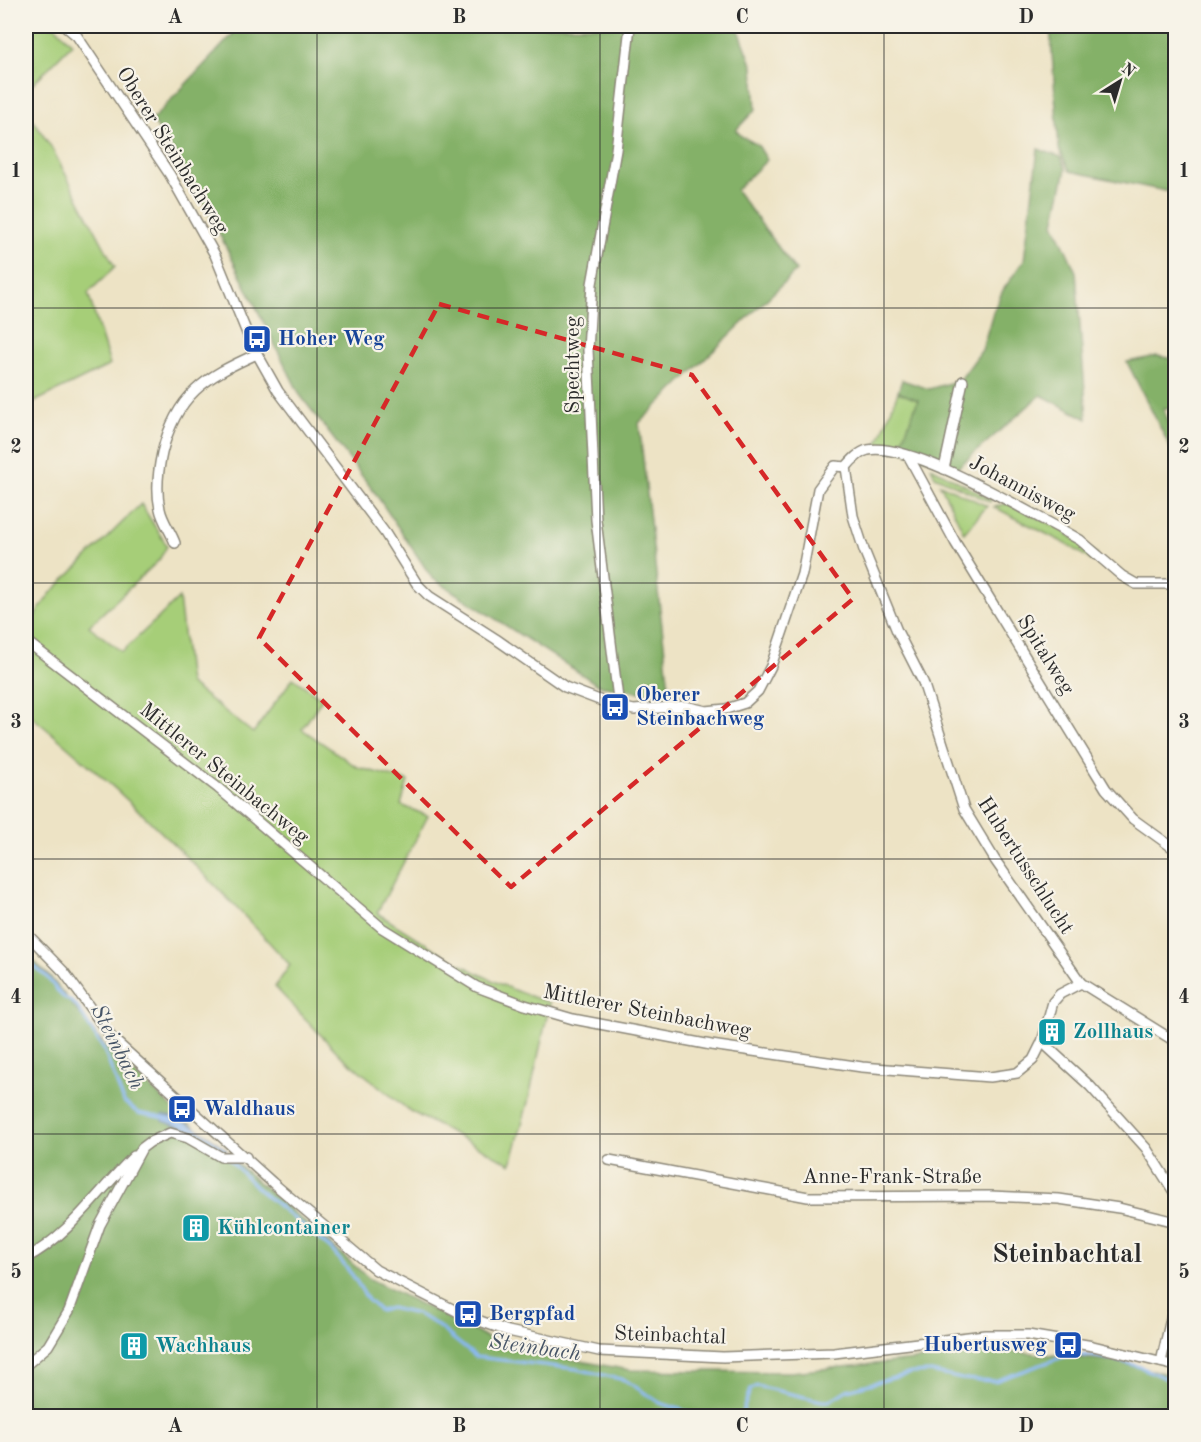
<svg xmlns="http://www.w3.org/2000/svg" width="1201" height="1442" font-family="'Old Standard TT',serif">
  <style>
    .green { fill: #a6ce78; stroke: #687c52; stroke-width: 1.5 }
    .forest { fill: #84b168; stroke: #586e4a; stroke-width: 1.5 }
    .water { fill: #89b8f4; stroke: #5a7290; stroke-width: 1.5 }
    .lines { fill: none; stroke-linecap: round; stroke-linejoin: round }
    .stream { stroke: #89b8f4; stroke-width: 3 }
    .street-casing { stroke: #8c8778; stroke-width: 12 }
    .street { stroke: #fff; stroke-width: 9 }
    .marked { fill: none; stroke: #d62828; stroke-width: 4.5; stroke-dasharray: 12 8; stroke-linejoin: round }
    .grid { fill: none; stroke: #2b2b2b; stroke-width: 1.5; stroke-opacity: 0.55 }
    .labels { text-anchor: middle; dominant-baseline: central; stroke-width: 4.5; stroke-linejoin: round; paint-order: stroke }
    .street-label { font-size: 21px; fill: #2b2b2b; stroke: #f7f3e8 }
    .transit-label { font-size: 21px; font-weight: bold; fill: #164399; stroke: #f7f3e8; text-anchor: start }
    .culture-label { font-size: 21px; font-weight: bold; fill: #0d838f; stroke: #f7f3e8; text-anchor: start }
    .water-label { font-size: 22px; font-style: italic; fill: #475567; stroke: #f7f3e8 }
    .district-label { font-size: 27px; font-weight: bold; fill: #2b2b2b; stroke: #f7f3e8 }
    .neatline { fill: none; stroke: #2b2b2b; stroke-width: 2 }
    .grid-label { font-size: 20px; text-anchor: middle; font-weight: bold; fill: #2b2b2b }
  </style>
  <rect width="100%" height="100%" fill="#f7f3e8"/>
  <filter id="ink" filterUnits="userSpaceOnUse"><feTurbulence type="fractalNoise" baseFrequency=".0167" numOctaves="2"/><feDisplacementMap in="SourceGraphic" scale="12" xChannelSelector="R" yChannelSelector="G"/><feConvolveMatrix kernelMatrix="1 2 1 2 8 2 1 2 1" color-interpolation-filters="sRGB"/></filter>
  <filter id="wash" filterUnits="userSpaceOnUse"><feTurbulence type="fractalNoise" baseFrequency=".008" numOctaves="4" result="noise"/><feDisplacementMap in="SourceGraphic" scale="24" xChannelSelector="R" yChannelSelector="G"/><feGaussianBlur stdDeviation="1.35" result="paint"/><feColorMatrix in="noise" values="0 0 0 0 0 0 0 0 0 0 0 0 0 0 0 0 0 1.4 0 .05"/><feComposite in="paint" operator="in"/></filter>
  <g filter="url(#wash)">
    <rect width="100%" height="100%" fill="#ede3c5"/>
    <g class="green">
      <path d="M26,26h29l17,18 -46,47z"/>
      <path d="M26,110l25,37 64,120 -27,26 22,72 -84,41z"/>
      <path d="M898,392l20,8 -19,50 -22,-4z"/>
      <path d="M931,467l60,32 -1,3 -55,-26z"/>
      <path d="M940,484l47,22 -23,27z"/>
      <path d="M1008,503l51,25 38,27 -5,6 -22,-15 -76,-39z"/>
      <path d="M141,504l26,42 -8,14 -70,66 33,26 57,-54 10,85 64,50 40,-55 29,21 -20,30 55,38 51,14 -7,24 27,11 -51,97c59,37 106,69 173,90l-22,99 -17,62 -101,-53 -70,-56 -65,-68 15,-22c-82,-90 -170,-177 -264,-253v-84l24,-34z"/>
    </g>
    <g class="forest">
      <path d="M225,26h504l10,4 14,37 3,42 -20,21 5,6 17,9 9,15 -31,30 60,81 -157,152 31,274 -72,-12 -166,-107 -57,-85 -75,-98 -108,-216 -40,-59 81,-86z"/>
      <path d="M1050,26h125v167l-105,-22 -11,-22z"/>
      <path d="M1038,149l23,8 5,12 -12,54 22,49 11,147 -46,-24 -85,74 -57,-19 19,-50 -20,-8 4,-12 27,9 31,-9 22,-30 11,-38 10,-22 21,-30z"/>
      <path d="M1157,356l18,3v49h-12l12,30v19l-48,-95z"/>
      <path d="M26,954l25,24 55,69 59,54 205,178 120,60 68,18 72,13 161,2 218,-21 104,10 62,15v40h-1149z"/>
    </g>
    <path class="water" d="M163,1115c27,6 43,18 64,35l-6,3 -21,-19 -37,-13z"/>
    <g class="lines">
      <g class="stream">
        <path d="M26,960l20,16 16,20 14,9 28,45 20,52 14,11 27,5"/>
        <path d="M229,1159l28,29 75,62 21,26 15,24 12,11 11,-3 26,6 17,9 42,34 101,12 48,11 35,23 41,13"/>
        <path d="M741,1416l9,-26 7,-4 65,15h7l18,-11 65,-17 19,-1 31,7 33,2 73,-26c22,-1 50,5 72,12 12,4 22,12 36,14"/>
      </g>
    </g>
  </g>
  <g filter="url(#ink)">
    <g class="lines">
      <g class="street-casing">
        <g id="street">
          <path d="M65,26l12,10 93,139 45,80 36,88 27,48 107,142 32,51 12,12 67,43 69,48 50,19 19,4 51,-4 21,5 20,-2 19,-6 13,-12 13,-25 31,-92 16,-85 17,-23 11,1"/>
          <path d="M909,457l46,85 151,247 27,30 43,31"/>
          <path d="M846,467l7,49 11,34 33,81 26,51 41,127 31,51 86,123 -21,11 -7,8 -11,40 48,44 56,62 30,47"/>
          <path d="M846,467c6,-7 13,-15 22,-17 43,-8 150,57 191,78l21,12 42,36 14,8h40"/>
          <path d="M944,469l19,-88"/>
          <path d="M175,543c-4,-11 -13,-23 -15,-34 -4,-18 -2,-38 2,-56 14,-58 43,-76 95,-99"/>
          <path d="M26,641l192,147 164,140 95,59 48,18 48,14 138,26 151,22 128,10 27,-4 16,-13 9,-18"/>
          <path d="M619,707l-23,-187 -8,-170 4,-66 24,-134 14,-124"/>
          <path d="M26,933l38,39 48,66 161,145 103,87 90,46 42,15 91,20 124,6 111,-4 151,-18h43l65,11 83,20"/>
          <path d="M1081,983l95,59"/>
          <path d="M609,1160l199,37 182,-1 69,3 60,9 57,14"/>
          <path d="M26,1258c43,-22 73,-68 108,-102"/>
          <path d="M1161,1362l15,-65"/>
          <path d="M26,1365l22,-19 21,-35 31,-86 42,-77 8,-6 20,-9 18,5 33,19h25"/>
        </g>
      </g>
      <use href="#street" class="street"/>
    </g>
  </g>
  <path class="marked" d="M439,304l253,71 161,224 -342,288 -252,-249z"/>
  <path class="grid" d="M317,26v1390M600,26v1390M884,26v1390M26,308h1150M26,583h1150M26,859h1150M26,1134h1150"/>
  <defs>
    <g id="bus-square" transform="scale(1.5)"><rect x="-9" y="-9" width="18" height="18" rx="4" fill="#1a4fb4" stroke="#f7f3e8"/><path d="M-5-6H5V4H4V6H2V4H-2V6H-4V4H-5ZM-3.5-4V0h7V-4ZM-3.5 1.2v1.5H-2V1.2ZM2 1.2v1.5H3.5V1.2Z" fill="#fff"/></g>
    <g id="building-square" transform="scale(1.5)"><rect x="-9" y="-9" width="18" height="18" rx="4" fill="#0f9aa8" stroke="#f7f3e8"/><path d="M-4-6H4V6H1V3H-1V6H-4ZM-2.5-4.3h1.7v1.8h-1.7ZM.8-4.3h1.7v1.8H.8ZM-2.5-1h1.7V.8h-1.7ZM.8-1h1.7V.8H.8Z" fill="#fff"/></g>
  </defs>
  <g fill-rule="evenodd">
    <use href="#bus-square" x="257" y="339"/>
    <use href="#bus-square" x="615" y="707"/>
    <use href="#building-square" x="1052" y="1032"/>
    <use href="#bus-square" x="182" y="1109"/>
    <use href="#building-square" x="196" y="1228"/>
    <use href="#bus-square" x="468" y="1314"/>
    <use href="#bus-square" x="1068" y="1345"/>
    <use href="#building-square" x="134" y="1346"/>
  </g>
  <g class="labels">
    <g class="street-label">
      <text transform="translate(172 151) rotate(58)">Oberer Steinbachweg</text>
      <text transform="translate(573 365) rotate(-90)">Spechtweg</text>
      <text transform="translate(1022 489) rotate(28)">Johannisweg</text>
      <text transform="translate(1045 655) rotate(58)">Spitalweg</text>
      <text transform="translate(224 774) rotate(39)">Mittlerer Steinbachweg</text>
      <text transform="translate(1025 866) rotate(57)">Hubertusschlucht</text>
      <text transform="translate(647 1012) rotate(11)">Mittlerer Steinbachweg</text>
      <text x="892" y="1177">Anne-Frank-Straße</text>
      <text transform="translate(670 1336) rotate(2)">Steinbachtal</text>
    </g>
    <g class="transit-label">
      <text x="278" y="339">Hoher Weg</text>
      <text x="636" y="695">Oberer<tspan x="636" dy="24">Steinbachweg</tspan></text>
      <text x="203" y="1109">Waldhaus</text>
      <text x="489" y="1314">Bergpfad</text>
      <text x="1047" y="1345" text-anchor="end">Hubertusweg</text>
    </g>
    <g class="culture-label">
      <text x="1073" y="1032">Zollhaus</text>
      <text x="217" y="1228">Kühlcontainer</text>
      <text x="155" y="1346">Wachhaus</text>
    </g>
    <g class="water-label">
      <text transform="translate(117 1047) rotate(63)">Steinbach</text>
      <text transform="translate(535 1348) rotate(8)">Steinbach</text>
    </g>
    <g class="district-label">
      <text x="1067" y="1254">Steinbachtal</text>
    </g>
  </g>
  <rect width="1201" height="1442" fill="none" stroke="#f7f3e8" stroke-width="66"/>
  <g transform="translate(1120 81) rotate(37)" stroke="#f7f3e8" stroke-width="4.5" paint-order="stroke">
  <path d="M0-4.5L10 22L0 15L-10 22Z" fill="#2b2b2b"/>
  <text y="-9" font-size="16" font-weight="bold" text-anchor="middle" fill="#2b2b2b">N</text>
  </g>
  <rect x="33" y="33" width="1135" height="1376" class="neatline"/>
  <g class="grid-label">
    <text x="175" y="23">A</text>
    <text x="459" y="23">B</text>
    <text x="742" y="23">C</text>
    <text x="1026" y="23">D</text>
    <text x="16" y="177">1</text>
    <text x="1184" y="177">1</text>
    <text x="16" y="453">2</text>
    <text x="1184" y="453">2</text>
    <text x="16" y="728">3</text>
    <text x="1184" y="728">3</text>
    <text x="16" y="1003">4</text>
    <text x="1184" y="1003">4</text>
    <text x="16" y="1278">5</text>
    <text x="1184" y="1278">5</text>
    <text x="175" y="1432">A</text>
    <text x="459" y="1432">B</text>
    <text x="742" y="1432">C</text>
    <text x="1026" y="1432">D</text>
  </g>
</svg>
